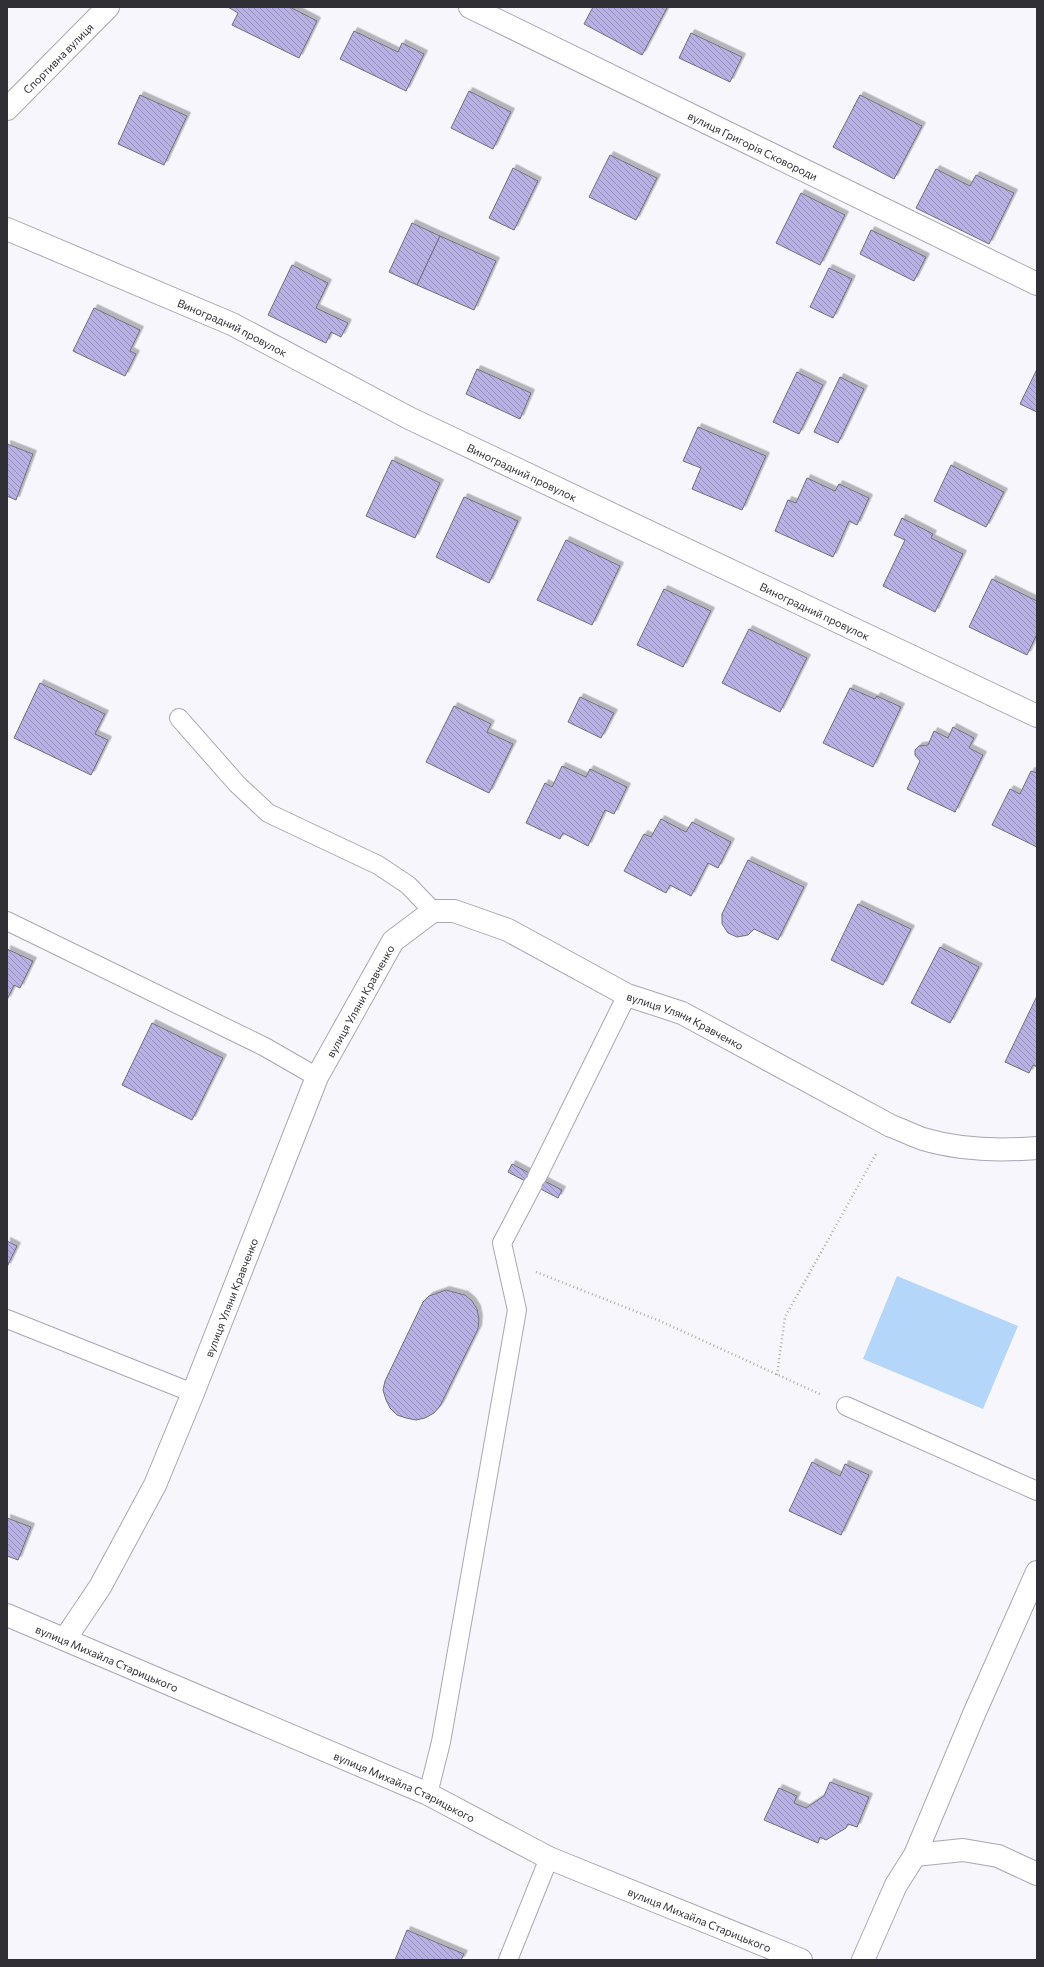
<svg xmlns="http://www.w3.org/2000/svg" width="1044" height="1967" font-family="Commissioner,sans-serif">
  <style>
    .water { fill: #b4d6f8 }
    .building { fill: url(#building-back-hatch); stroke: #706e7d; filter: url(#shadow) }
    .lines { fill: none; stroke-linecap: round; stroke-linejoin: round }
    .service-casing { stroke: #a8a7b7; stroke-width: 20 }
    .minor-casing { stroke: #a8a7b7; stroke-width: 24 }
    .tertiary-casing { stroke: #a8a7b7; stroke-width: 24 }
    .path { stroke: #adacb3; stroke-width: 2.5; stroke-dasharray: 1 3; stroke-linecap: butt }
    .service { stroke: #fff; stroke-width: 18 }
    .minor { stroke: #fff; stroke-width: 22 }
    .tertiary { stroke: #fff; stroke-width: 22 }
    .labels { text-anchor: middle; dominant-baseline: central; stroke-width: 4; stroke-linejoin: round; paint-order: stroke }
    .street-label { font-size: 11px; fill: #302f35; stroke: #fff }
  </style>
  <defs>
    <pattern id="building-back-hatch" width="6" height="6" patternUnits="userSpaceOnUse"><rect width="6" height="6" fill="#b8b1e5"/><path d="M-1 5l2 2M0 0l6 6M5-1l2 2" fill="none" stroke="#9690ba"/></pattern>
    <filter id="shadow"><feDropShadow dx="3.5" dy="-3.5" stdDeviation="0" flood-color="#0004"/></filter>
  </defs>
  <rect width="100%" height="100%" fill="#f7f6fd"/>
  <path class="water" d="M897,1276l121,50 -35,83 -120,-50z"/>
  <g class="building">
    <path d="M228,7h62l27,14 -18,37 -67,-33 6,-12z"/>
    <path d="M593,7h72l2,1 -25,47 -58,-31z"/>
    <path d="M354,31l44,21 4,-9 22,11 -18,37 -66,-32z"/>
    <path d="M691,33l51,24 -12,25 -51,-24z"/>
    <path d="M469,91l42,21 -18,37 -42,-21z"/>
    <path d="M140,95l47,21 -23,49 -46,-21z"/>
    <path d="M860,95l62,31 -28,53 -61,-32z"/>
    <path d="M610,155l47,23 -21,42 -47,-23z"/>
    <path d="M513,168l25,13 -24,49 -25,-12z"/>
    <path d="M936,169l34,17 6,-11 38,18 -25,51 -73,-36z"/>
    <path d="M801,193l44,22 -25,50 -44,-22z"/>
    <path d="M412,223l28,13 -23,49 -28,-13z"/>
    <path d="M871,230l55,27 -12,24 -54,-27z"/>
    <path d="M440,236l56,25 -22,49 -57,-25z"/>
    <path d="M292,265l36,18 -12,25 32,15 -7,14 -10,-5 -5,11 -58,-28z"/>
    <path d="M829,268l23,11 -19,39 -23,-11z"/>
    <path d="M94,308l46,22 -10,21 6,3 -11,22 -52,-25z"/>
    <path d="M477,369l54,24 -11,26 -54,-25z"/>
    <path d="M1037,369v43l-17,-8z"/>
    <path d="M797,372l26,13 -24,49 -26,-12z"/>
    <path d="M840,377l24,12 -26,54 -24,-11z"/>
    <path d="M698,427l68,29 -24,54 -50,-21 9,-21 -18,-7z"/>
    <path d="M7,444l26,10 -17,46 -9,-4z"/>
    <path d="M392,460l48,23 -25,55 -49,-22z"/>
    <path d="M951,465l53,27 -18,35 -52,-26z"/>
    <path d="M807,478l28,13 4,-7 30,14 -12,27 -8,-4 -16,36 -58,-26 13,-31 8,3z"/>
    <path d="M464,497l54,24 -29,62 -53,-26z"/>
    <path d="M902,518l31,16 -2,4 32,16 -28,58 -52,-26 22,-46 -11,-5z"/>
    <path d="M566,540l54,26 -28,59 -55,-25z"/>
    <path d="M992,579l45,22v33l-10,21 -58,-28z"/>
    <path d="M664,589l47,22 -28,56 -46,-22z"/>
    <path d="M749,629l58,29 -27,54 -58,-29z"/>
    <path d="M40,683l65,31 -10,20 13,6 -17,35 -77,-37z"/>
    <path d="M850,688l25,11 2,-3 24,11 -28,60 -50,-24z"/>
    <path d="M580,697l34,16 -13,25 -33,-16z"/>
    <path d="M454,706l37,18 -4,8 26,12 -24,49 -63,-31z"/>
    <path d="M953,727l21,11 -5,10 14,7 -28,57 -48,-23 13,-28 -5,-6v-5l4,-4 9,-1 6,-14 14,7z"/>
    <path d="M562,766l24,11 4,-8 37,18 -13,27 -9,-4 -17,36 -25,-13 -3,6 -34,-16 19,-40 7,4z"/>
    <path d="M1031,771l6,2v74l-45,-22 18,-36 10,5z"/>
    <path d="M661,819l25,13 6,-10 39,20 -13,26 -10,-5 -17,33 -21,-11 -4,8 -42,-22 20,-37 7,3z"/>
    <path d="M748,860l56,27 -26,53 -24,-11 -6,6 -11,2 -9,-4 -6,-9v-10z"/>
    <path d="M858,904l53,25 -28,56 -52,-25z"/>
    <path d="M940,947l39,20 -29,56 -39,-20z"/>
    <path d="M7,949l26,12 -13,27 -6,-3 -7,15z"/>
    <path d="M1037,996v71l-4,-2 -4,8 -24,-11z"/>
    <path d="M152,1023l71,35 -31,62 -70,-35z"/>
    <path d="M512,1164l50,26 -4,8 -50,-26z"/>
    <path d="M7,1241l10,5 -10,21z"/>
    <path d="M446,1290l19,5 7,6 5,8 2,10 -1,10 -38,77 -6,7 -9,5 -9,2 -10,-2 -9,-3 -7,-7 -4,-8 -3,-10 2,-9 38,-79 6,-6z"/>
    <path d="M812,1462l28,14 5,-12 24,11 -28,60 -52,-24z"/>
    <path d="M7,1518l24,9 -13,33 -11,-4z"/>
    <path d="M830,1782l39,15 -12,30 -9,-3 -2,4 -20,12 -6,-3 -2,6 -54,-23 15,-32 18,8 -3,7 12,5 18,-12z"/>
    <path d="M407,1930l57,24 -3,6h-66z"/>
  </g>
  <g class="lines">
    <g class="service-casing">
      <g id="service">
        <path d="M179,718l58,66 31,29 110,52 30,20 25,26"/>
        <path d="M7,921l258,126 52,30"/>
        <path d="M537,1177l90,-182"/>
        <path d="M7,1319l186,74"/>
        <path d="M846,1406l191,85"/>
        <path d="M428,1794l13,-52 76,-432 -15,-67 31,-59"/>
        <path d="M508,1960l41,-102"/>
      </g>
    </g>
    <g class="minor-casing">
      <g id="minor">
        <path id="s1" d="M470,7l567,277"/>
        <path id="s2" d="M7,229l225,95 177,94 628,298"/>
        <path id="s3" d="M7,1615l421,179 121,64 252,102"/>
        <path id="s4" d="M65,1639l35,-52 55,-102 38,-92 124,-316 76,-136 40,-30h21l54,19 119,65 55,18 209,113c11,4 21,9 32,13 37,11 76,12 114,9"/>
        <path d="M915,1855l59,-141 63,-142"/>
        <path d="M863,1960l33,-75 19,-30 48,-5 35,6 39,18"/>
      </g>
    </g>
    <g class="tertiary-casing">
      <g id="tertiary">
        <path id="s5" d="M7,109l101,-102"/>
      </g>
    </g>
    <g class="path">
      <path d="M536,1272l124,49 162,74"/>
      <path d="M777,1375l8,-58 92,-165"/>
    </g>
    <use href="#service" class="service"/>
    <use href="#minor" class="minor"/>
    <use href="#tertiary" class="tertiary"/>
  </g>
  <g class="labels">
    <g class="street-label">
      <text stroke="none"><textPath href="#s5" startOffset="72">Спортивна вулиця</textPath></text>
      <text stroke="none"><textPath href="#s1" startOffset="315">вулиця Григорія Сковороди</textPath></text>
      <text stroke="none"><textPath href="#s2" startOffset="246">Виноградний провулок</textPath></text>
      <text stroke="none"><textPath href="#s2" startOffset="570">Виноградний провулок</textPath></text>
      <text stroke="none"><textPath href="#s2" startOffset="894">Виноградний провулок</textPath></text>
      <text stroke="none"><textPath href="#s4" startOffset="705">вулиця Уляни Кравченко</textPath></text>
      <text stroke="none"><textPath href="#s4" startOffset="1101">вулиця Уляни Кравченко</textPath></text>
      <text stroke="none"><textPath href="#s4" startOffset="381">вулиця Уляни Кравченко</textPath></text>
      <text stroke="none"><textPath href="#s3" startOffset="109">вулиця Михайла Старицького</textPath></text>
      <text stroke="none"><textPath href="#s3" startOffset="433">вулиця Михайла Старицького</textPath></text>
      <text stroke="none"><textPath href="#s3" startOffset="757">вулиця Михайла Старицького</textPath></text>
    </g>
  </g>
  <rect width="1044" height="1967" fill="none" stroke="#302f35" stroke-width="16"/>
</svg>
